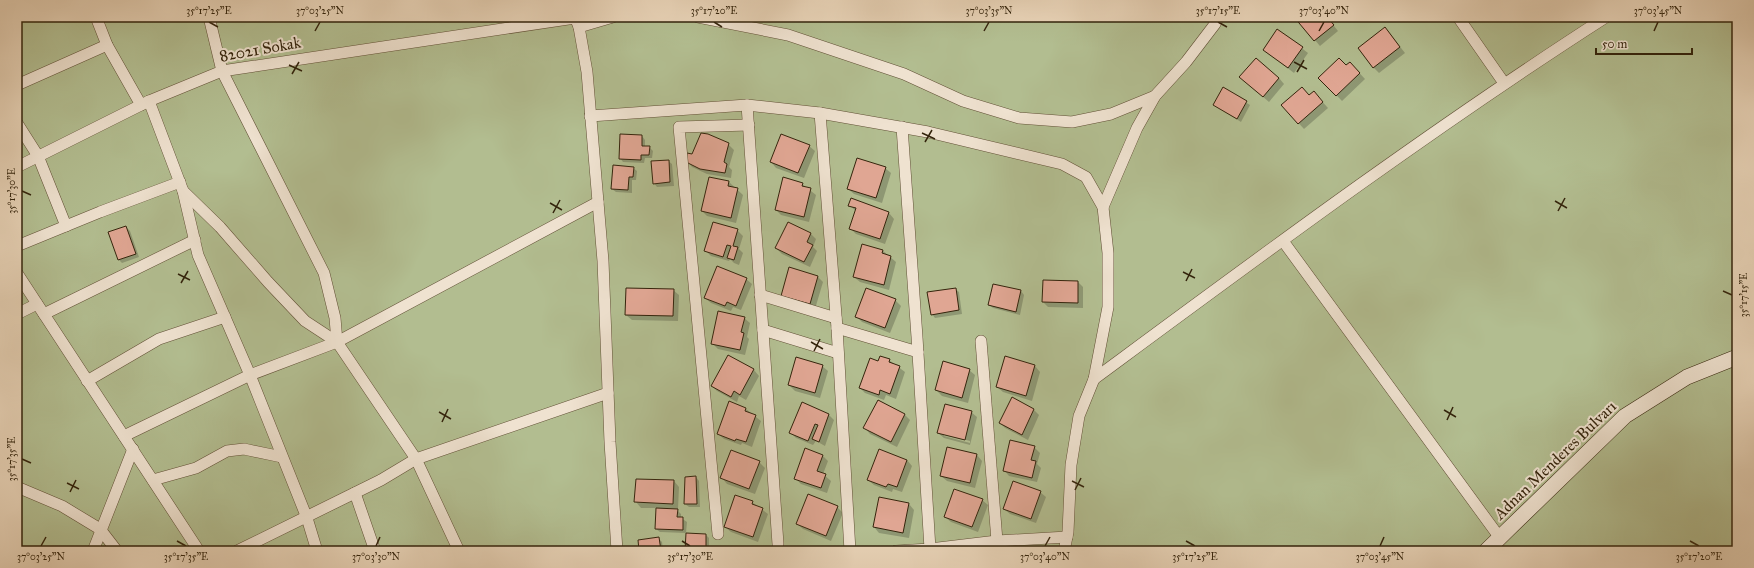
<svg xmlns="http://www.w3.org/2000/svg" width="1754" height="568" font-family="'IM FELL Great Primer',serif">
  <style>
    .green { fill: #b2bd90; stroke: #73704e }
    .shadow { fill: #0003; fill-rule: evenodd }
    .building { fill: #e0a693; stroke: #34240c }
    .lines { fill: none; stroke-linecap: round; stroke-linejoin: round }
    .minor-casing { stroke: #615036; stroke-width: 12 }
    .secondary-casing { stroke: #34240c; stroke-width: 16 }
    .minor { stroke: #efe2d0; stroke-width: 11 }
    .secondary { stroke: #efe2d0; stroke-width: 15 }
    .ticks { fill: none; stroke: #34240c; stroke-width: 1.5 }
    .labels { text-anchor: middle; dominant-baseline: central; stroke-width: 4; stroke-linejoin: round; paint-order: stroke }
    .street-label { font-size: 16px; fill: #34240c; stroke: #efe2d0 }
    .neatline { fill: none; stroke: #34240c; stroke-width: 1.5 }
    .ticks-label { font-size: 10px; text-anchor: middle; fill: #34240c }
  </style>
  <rect width="100%" height="100%" fill="#e7d2b6"/>
  <filter id="stains"><feTurbulence type="fractalNoise" baseFrequency=".005" numOctaves="4"/><feColorMatrix values="0 0 0 0 .2 0 0 0 0 .09 0 0 0 0 .02 0 0 0 .5 -.17"/></filter>
  <radialGradient id="worn" r=".72"><stop offset=".6" stop-color="#630" stop-opacity="0"/><stop offset="1" stop-color="#630" stop-opacity=".3"/></radialGradient>
  <rect class="green" x="17" y="17" width="1720" height="534"/>
  <g class="shadow">
    <path d="M821,17h14l-1,4z"/>
    <path d="M1295,17h32l11,14 -18,15z"/>
    <path d="M1344,17h11l-6,4z"/>
    <path d="M1405,17h11l-7,5z"/>
    <path d="M1278,30l30,23 -14,20 -30,-23z"/>
    <path d="M1390,34l15,19 -26,20 -6,-6z"/>
    <path d="M1350,63l15,16 -23,22 -22,-23 26,-12z"/>
    <path d="M1240,77l39,1 5,6 -15,18z"/>
    <path d="M1224,89l26,16 -9,17 -27,-17z"/>
    <path d="M1310,96l9,2 9,10 -24,21 -21,-23z"/>
    <path d="M642,136l3,4v7h4l4,4 -1,7h-7l-1,5 -21,-1 -3,-4z"/>
    <path d="M728,144l6,6 -5,17 3,3 -1,8 -24,-4 -15,-7 -5,-6 6,-6z"/>
    <path d="M809,146l6,5 -11,27 -28,-10 -5,-6z"/>
    <path d="M668,161l4,3 2,22 -17,1 -3,-4z"/>
    <path d="M633,168l4,3 -1,9h-4v13l-16,-1 -4,-3z"/>
    <path d="M885,168l6,5 -9,30 -28,-9 -6,-5z"/>
    <path d="M729,182l14,13 -7,28 -29,-7 -5,-5z"/>
    <path d="M802,184l14,11 -7,27 -28,-7 -5,-5z"/>
    <path d="M851,199l38,14 5,6 -9,25 -29,-10 -6,-6 6,-17 -7,-6z"/>
    <path d="M788,223l23,11 5,5 -3,8 4,4 -7,16 -28,-13 -6,-6z"/>
    <path d="M126,227l4,4 9,26 -17,6 -3,-3z"/>
    <path d="M737,230l6,6 -4,13 4,4 -4,12 -5,-2 -4,-4 -1,2 -18,-5 -6,-6z"/>
    <path d="M882,250l14,12 -7,28 -29,-8 -6,-5z"/>
    <path d="M817,276l6,6 -8,27 -27,-8z"/>
    <path d="M746,279l6,5 -11,26 -8,-3 -2,4 -20,-8 -6,-5z"/>
    <path d="M1078,282l5,5v21l-35,-1 -5,-5z"/>
    <path d="M955,289l4,3 3,22 -27,4 -3,-4z"/>
    <path d="M673,290l6,5 -1,26 -46,-1 -6,-5z"/>
    <path d="M1021,291l3,4 -4,20 -27,-7 -4,-3z"/>
    <path d="M895,300l6,6 -11,27 -28,-11 -5,-5z"/>
    <path d="M744,318l6,5 -3,14 2,2 -4,16 -27,-6 -6,-6z"/>
    <path d="M728,356l26,14 5,6 -13,24 -7,-4 -2,6 -20,-11 -5,-5z"/>
    <path d="M1006,357l29,9 5,6 -8,29 -29,-9 -6,-5z"/>
    <path d="M889,360l16,12 -9,27 -10,-4 -2,5 -19,-7 -5,-5 19,-26z"/>
    <path d="M822,366l6,5 -8,27 -25,-7 -6,-6z"/>
    <path d="M969,370l6,5 -7,28 -26,-7 -6,-6z"/>
    <path d="M746,409l15,12 -9,26 -10,-4 -1,2 -17,-6 -6,-5z"/>
    <path d="M1033,409l6,6 -11,25 -23,-12 -5,-5z"/>
    <path d="M971,412l6,5 -7,28 -26,-7 -6,-5zM944,434l26,7v2l-26,-7z"/>
    <path d="M828,414l6,6 -9,26 -9,-5 -3,4 -17,-7 -6,-6z"/>
    <path d="M905,415l5,5 -13,27 -27,-13 -5,-6z"/>
    <path d="M1034,447l6,6 -3,11 4,4 -4,14 -28,-6 -5,-6z"/>
    <path d="M822,455l6,6 -5,13 8,7 -4,12 -26,-9 -6,-6z"/>
    <path d="M977,455l5,6 -7,27 -28,-7 -6,-5z"/>
    <path d="M907,460l5,6 -10,26 -9,-3 -1,3 -18,-7 -6,-5z"/>
    <path d="M759,462l6,6 -10,26 -28,-10 -5,-6z"/>
    <path d="M696,477l3,4 1,26h-11l-4,-3z"/>
    <path d="M674,481l5,6 -1,22h-2l5,5v4l6,4 -1,11 -26,-1 -4,-3 1,-21h-16l-5,-6z"/>
    <path d="M1040,492l6,5 -10,26 -26,-9 -6,-5z"/>
    <path d="M982,500l6,5 -10,27 -27,-10 -6,-5z"/>
    <path d="M752,502l16,12 -10,28 -27,-10 -6,-5z"/>
    <path d="M909,504l5,6 -5,28 -30,-5 -5,-6z"/>
    <path d="M837,507l6,6 -12,28 -28,-12 -6,-5z"/>
    <path d="M706,535l3,3v13h-23z"/>
    <path d="M658,538l4,4 1,9h-23z"/>
  </g>
  <g class="building">
    <path d="M1294,17h33l7,8 -20,16z"/>
    <path d="M1385,27l15,20 -27,21 -15,-20z"/>
    <path d="M1277,29l26,18 -15,21 -25,-18z"/>
    <path d="M1256,58l23,20 -16,19 -24,-20z"/>
    <path d="M1339,58l7,7 4,-3 10,11 -24,23 -18,-18z"/>
    <path d="M1223,87l24,14 -10,18 -24,-14z"/>
    <path d="M1302,87l7,8 5,-4 9,11 -25,22 -17,-19z"/>
    <path d="M701,133l7,1 21,9 -5,19 3,2 -2,9 -25,-4 -14,-7 1,-9 5,1z"/>
    <path d="M620,134l22,1v11h8l-1,9h-8v5l-22,-1z"/>
    <path d="M781,134l29,11 -12,28 -28,-11z"/>
    <path d="M857,158l29,9 -10,31 -29,-9z"/>
    <path d="M669,160l1,22 -17,2 -2,-23z"/>
    <path d="M613,165l21,2 -1,10h-4l-1,13 -17,-1z"/>
    <path d="M709,177l20,4 -1,5 10,2 -7,30 -30,-7z"/>
    <path d="M783,177l20,6 -1,3 9,2 -7,29 -29,-7z"/>
    <path d="M851,198l38,14 -9,27 -31,-10 7,-21 -8,-2z"/>
    <path d="M713,222l25,7 -5,17 5,1 -4,13 -7,-2 4,-12 -4,-1 -4,12 -19,-6z"/>
    <path d="M788,222l23,11 -4,9 6,3 -9,17 -29,-14z"/>
    <path d="M126,226l10,28 -18,6 -10,-28z"/>
    <path d="M862,244l21,6 -1,3 9,3 -7,29 -31,-8z"/>
    <path d="M717,266l30,12 -11,28 -9,-4 -2,4 -21,-8z"/>
    <path d="M789,267l29,9 -8,28 -29,-8z"/>
    <path d="M1043,280l35,1v22l-36,-1z"/>
    <path d="M993,284l28,6 -5,22 -28,-7z"/>
    <path d="M626,288l48,1 -1,27 -48,-1z"/>
    <path d="M866,288l30,11 -11,29 -30,-11z"/>
    <path d="M956,288l3,22 -28,5 -4,-23z"/>
    <path d="M718,311l27,6 -4,15 3,1 -4,17 -29,-6z"/>
    <path d="M728,355l26,14 -14,26 -6,-4 -3,6 -20,-11z"/>
    <path d="M880,356l10,3 -1,3 11,4 -10,28 -10,-4 -1,5 -20,-7 11,-30 8,3z"/>
    <path d="M1005,356l30,9 -9,31 -30,-9z"/>
    <path d="M796,357l27,8 -8,28 -27,-8z"/>
    <path d="M943,361l27,8 -8,29 -27,-8z"/>
    <path d="M1012,397l22,12 -12,26 -23,-12z"/>
    <path d="M878,400l27,14 -14,28 -28,-14z"/>
    <path d="M729,401l17,7 -1,3 11,4 -10,27 -10,-3 -1,2 -18,-7z"/>
    <path d="M802,402l27,12 -10,28 -7,-3 6,-14 -3,-1 -7,17 -19,-8z"/>
    <path d="M945,404l27,7 -7,29 -28,-7z"/>
    <path d="M1010,440l25,6 -4,14 5,1 -4,17 -29,-7z"/>
    <path d="M947,447l30,7 -7,29 -30,-7z"/>
    <path d="M805,448l18,7 -6,16 9,3 -5,14 -27,-9z"/>
    <path d="M879,449l28,11 -10,27 -9,-3 -2,3 -19,-7z"/>
    <path d="M731,450l29,11 -11,28 -29,-11z"/>
    <path d="M696,476l1,28h-13l1,-27z"/>
    <path d="M636,479l38,1 -1,24 -39,-2z"/>
    <path d="M1013,481l28,10 -10,28 -28,-10z"/>
    <path d="M954,489l29,10 -11,28 -28,-10z"/>
    <path d="M808,494l30,12 -12,30 -30,-12z"/>
    <path d="M735,495l18,6 -1,3 11,4 -10,29 -29,-10z"/>
    <path d="M879,497l30,6 -6,30 -30,-6z"/>
    <path d="M656,508l22,1 -1,8h6v13l-28,-1z"/>
    <path d="M686,533l20,1v17h-21z"/>
    <path d="M659,537l2,14h-22l-1,-11z"/>
  </g>
  <g class="lines">
    <g class="minor-casing">
      <g id="minor">
        <path d="M96,17l11,28 34,60"/>
        <path d="M209,17l13,54 102,202 11,45 2,24"/>
        <path d="M575,17l4,10 8,45 16,189 7,181 7,109"/>
        <path d="M698,17l90,18 116,39 59,27 56,17 53,4 39,-8 44,-18"/>
        <path d="M1458,17l46,66"/>
        <path d="M579,27l34,-10"/>
        <path d="M17,85l90,-40"/>
        <path d="M149,101l34,90 15,64 52,120 57,143 10,33"/>
        <path d="M747,105l31,439"/>
        <path d="M820,113l17,215 13,223"/>
        <path d="M590,116l157,-11 73,8 108,19 134,32 24,13 17,30 5,46v54l-14,72 -15,37 -8,49 -3,67 -4,19"/>
        <path d="M17,123l21,33 28,70"/>
        <path d="M17,167l132,-66 73,-30 353,-53"/>
        <path d="M183,191l37,36 48,55 37,39 32,21 79,117 43,92"/>
        <path d="M1103,207l34,-79 18,-32 31,-34 29,-38 3,-7"/>
        <path d="M1283,241l217,297"/>
        <path d="M17,246l83,-34 80,-30"/>
        <path d="M17,273l182,278"/>
        <path d="M760,295l76,23"/>
        <path d="M17,314l20,-10"/>
        <path d="M44,314l151,-74"/>
        <path d="M837,328l81,24"/>
        <path d="M763,330l75,23"/>
        <path d="M981,341l16,200"/>
        <path d="M1094,379c168,-124 336,-249 512,-362"/>
        <path d="M87,381l72,-42 66,-22"/>
        <path d="M124,436l126,-61 87,-33 261,-140"/>
        <path d="M153,480l43,-12 31,-17 17,-2 38,8"/>
        <path d="M17,487l45,19 38,23 17,22"/>
        <path d="M355,493l20,58"/>
        <path d="M718,534l-39,-407 70,-2"/>
        <path d="M930,549l67,-8 70,-4"/>
        <path d="M93,551l40,-102"/>
        <path d="M237,551l144,-71 35,-21 192,-66"/>
        <path d="M896,551l34,-2 -13,-212 -15,-210"/>
      </g>
    </g>
    <g class="secondary-casing">
      <path id="secondary" d="M1486,551l139,-135 62,-39 50,-20"/>
    </g>
    <use href="#minor" class="minor"/>
    <use href="#secondary" class="secondary"/>
  </g>
  <path class="ticks" d="M209,22l9,5M714,22l8,5M1218,22l9,5M315,31l5,-9M984,31l5,-9M1319,31l5,-9M1654,31l4,-9M1294,62l13,7M289,65l13,6M1297,72l7,-12M292,74l7,-12M922,133l13,6M925,142l7,-12M22,191l9,4M1555,201l12,7M550,203l12,7M1558,211l7,-13M553,213l7,-13M1183,272l12,6M178,274l12,6M1186,281l6,-12M181,283l7,-12M1723,291l9,4M811,342l12,7M814,351l6,-12M1444,410l12,7M439,412l12,7M1447,420l6,-13M442,422l6,-13M22,459l9,4M1072,481l12,6M67,483l12,6M1075,490l6,-12M70,492l6,-12M177,541l9,5M682,541l8,5M1186,541l9,5M1690,541l9,5M41,546l5,-9M376,546l4,-9M1045,546l5,-9M1380,546l4,-9"/>
  <g class="labels">
    <g class="street-label">
      <text transform="translate(260 49) rotate(-10)">82021 Sokak</text>
      <text transform="translate(1555 460) rotate(-44)">Adnan Menderes Bulvarı</text>
    </g>
  </g>
  <rect width="1754" height="568" fill="none" stroke="#e7d2b6" stroke-width="44"/>
  <path d="M1596 48v6h96v-6" fill="none" stroke="#34240c" stroke-width="2"/>
  <text x="1602" y="48" font-size="12" fill="#34240c" stroke="#efe2d0" stroke-width="3" paint-order="stroke">50 m</text>
  <rect x="22" y="22" width="1710" height="524" class="neatline"/>
  <g class="ticks-label">
    <text x="209" y="14">35°17'25"E</text>
    <text x="320" y="14">37°03'25"N</text>
    <text x="714" y="14">35°17'20"E</text>
    <text x="989" y="14">37°03'35"N</text>
    <text x="1218" y="14">35°17'15"E</text>
    <text x="1324" y="14">37°03'40"N</text>
    <text x="1658" y="14">37°03'45"N</text>
    <text transform="translate(11 191) rotate(-90)" y="4">35°17'30"E</text>
    <text transform="translate(1743 295) rotate(-90)" y="4">35°17'15"E</text>
    <text transform="translate(11 459) rotate(-90)" y="4">35°17'35"E</text>
    <text x="41" y="560">37°03'25"N</text>
    <text x="186" y="560">35°17'35"E</text>
    <text x="376" y="560">37°03'30"N</text>
    <text x="690" y="560">35°17'30"E</text>
    <text x="1045" y="560">37°03'40"N</text>
    <text x="1195" y="560">35°17'25"E</text>
    <text x="1380" y="560">37°03'45"N</text>
    <text x="1699" y="560">35°17'20"E</text>
  </g>
  <rect width="100%" height="100%" filter="url(#stains)"/>
  <rect width="100%" height="100%" fill="url(#worn)"/>
</svg>
